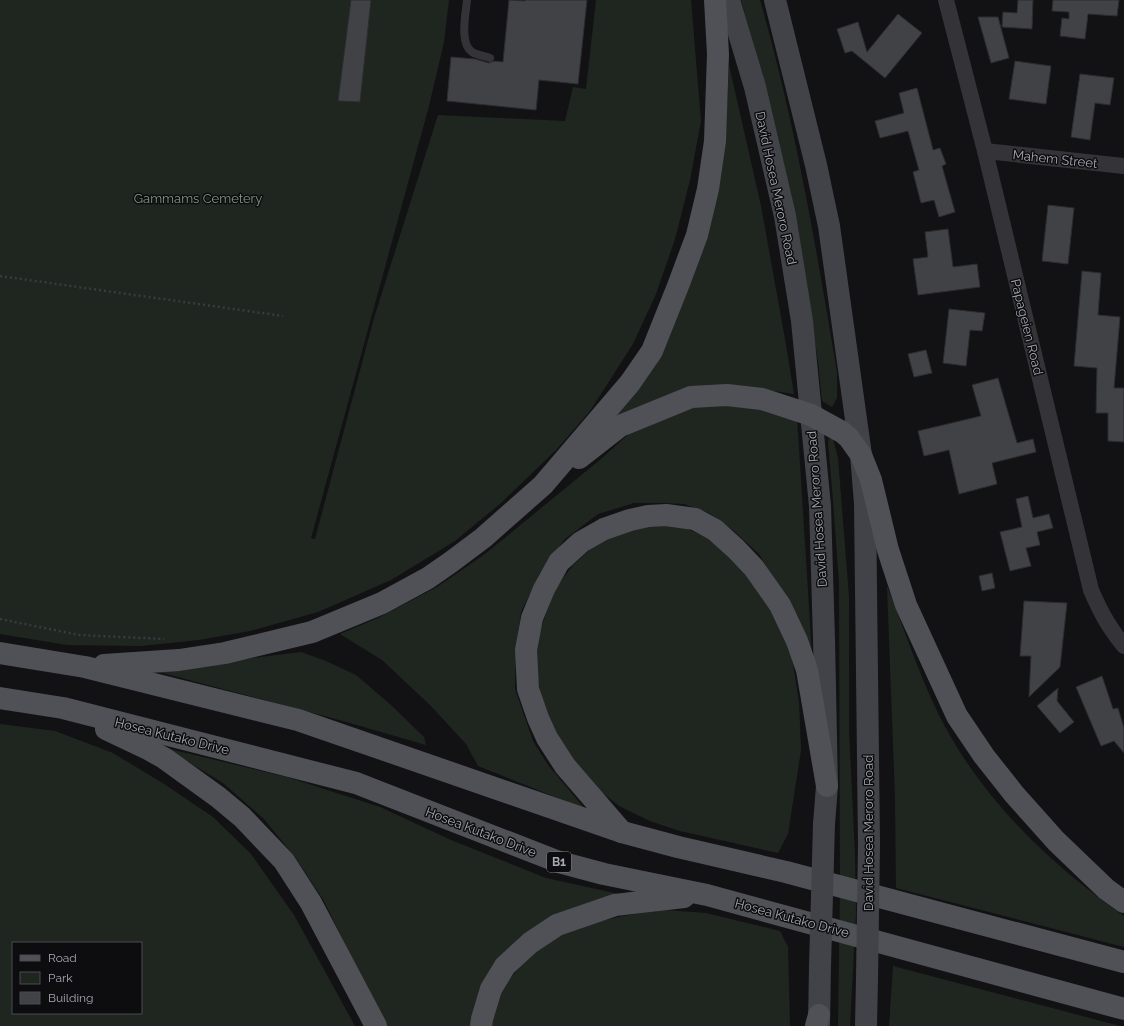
<svg xmlns="http://www.w3.org/2000/svg" width="1124" height="1026" font-family="Raleway,sans-serif">
  <style>
    .green { fill: #1f2620; fill-rule: evenodd }
    .building { fill: #414246; stroke: #2d2d2f }
    .lines { fill: none; stroke-linecap: round; stroke-linejoin: round }
    .path { stroke: #3a3b3f; stroke-width: 2.5; stroke-dasharray: 2 3; stroke-linecap: butt }
    .service { stroke: #343438; stroke-width: 8 }
    .minor { stroke: #343438; stroke-width: 16 }
    .secondary { stroke: #424348; stroke-width: 22 }
    .primary { stroke: #505157; stroke-width: 22 }
    .secondary-bridge { stroke: #424348; stroke-width: 22 }
    .labels { text-anchor: middle; dominant-baseline: central; stroke-width: 3; stroke-linejoin: round; paint-order: stroke }
    .shield { fill: #0d0d0f; stroke: #787a81; stroke-width: 1 }
    .shield-label { font-size: 12px; font-weight: bold; fill: #a6a9b2 }
    .street-label { font-size: 13px; fill: #a6a9b2; stroke: #0d0d0f }
    .park-label { font-size: 13px; fill: #7f9b81; stroke: #0d0d0f }
  </style>
  <rect width="100%" height="100%" fill="#121214"/>
  <g class="green">
    <path d="M0,0h449l-5,42 -15,64 -118,432 4,1 59,-221 64,-203 127,6 8,-34 13,2 10,-89h95l10,121 -11,59 -15,59 -19,55 -23,50 -43,67 -34,39 -55,53 -46,38 -64,39 -73,32 -68,19 -51,9 -58,6 -74,-1 -67,-11z"/>
    <path d="M741,0h19c35,122 56,247 77,372v26l-5,9 -10,-6 -4,-40 -13,-78 -50,-233z"/>
    <path d="M729,65l32,141 24,133 9,55 -49,-7 -136,37 38,-51 79,-250z"/>
    <path d="M740,405l57,11 15,239 -30,-63 -23,-38 -25,-23 -25,-18 -25,-9 -22,-1h-28l-36,11 -34,26 -24,33 -19,39 -5,37 -1,40 18,52 15,24 37,44 -107,-43 -12,-22 -36,-39 -48,-45 -42,-26 38,-16 59,-31 48,-33 116,-95 31,-28 63,-25z"/>
    <path d="M829,438l4,1 5,19 11,139v133l6,125 1,58 -6,113h-12l2,-134 -1,-309 -6,-83 -5,-58z"/>
    <path d="M652,523l31,4 27,12 23,18 23,30 22,34 14,36 7,45 2,48 -13,84 -10,19 -98,-22 -30,-10 -31,-15 -19,-15 -22,-23 -23,-36 -13,-34 -7,-30 4,-35 16,-44 18,-24 25,-23z"/>
    <path d="M887,586c17,42 31,86 51,127 41,83 110,150 186,203v31l-228,-59 -1,-91z"/>
    <path d="M301,652l25,9 30,14 35,30 33,32 2,8 -83,-24 -184,-49 3,-3z"/>
    <path d="M0,724l55,7 58,22 51,31 49,33 38,37 43,61 61,111h-355zM13,943h128v70h-128z"/>
    <path d="M165,748l122,29 93,30 71,33 95,38 73,16 -91,39 -55,93h-88l-61,-125 -29,-44 -31,-38 -41,-36z"/>
    <path d="M665,910l41,3 74,18 8,16 2,79h-299c2,-9 4,-21 8,-29 37,-68 96,-78 166,-87z"/>
    <path d="M893,966l227,60h-231z"/>
  </g>
  <g class="building">
    <path d="M351,0h20l-11,102 -22,-1z"/>
    <path d="M509,0l16,1v-1h62l-9,84 -39,-4 -3,30 -89,-9 4,-44 24,2 14,4 5,-2 9,1z"/>
    <path d="M1018,0h15l-1,29 -30,-2 1,-15 14,1z"/>
    <path d="M1053,0h66l-2,16 -29,-2 -3,25 -25,-3 2,-18 7,1v-7l-17,-1z"/>
    <path d="M898,14l24,19 -37,45 -33,-27 -7,2 -8,-24 21,-7 9,30z"/>
    <path d="M978,17h20l11,41 -18,5z"/>
    <path d="M1015,61l36,5 -5,38 -37,-5z"/>
    <path d="M1080,74l34,4 -4,27 -15,-2 -5,37 -19,-3z"/>
    <path d="M917,88l16,62 7,-2 6,16 -4,2 13,46 -16,5 -5,-17 -13,3 -8,-31 6,-2 -11,-39 -28,7 -5,-17 29,-8 -5,-20z"/>
    <path d="M1048,205l26,3 -6,56 -26,-3z"/>
    <path d="M948,229l5,38 24,-3 3,23 -62,8 -5,-36 15,-2 -3,-25z"/>
    <path d="M1082,271l19,2 -3,42 22,2 -6,71h10v54l-16,-1v-28h-12l1,-45 -23,-2z"/>
    <path d="M949,309l36,4 -3,18 -12,-1 -4,36 -23,-3z"/>
    <path d="M926,350l6,23 -18,4 -6,-23z"/>
    <path d="M998,378l19,65 16,-4 3,13 -44,11 5,21 -38,10 -10,-44 -25,6 -6,-25 63,-15 -9,-31z"/>
    <path d="M1028,496l5,22 16,-4 4,14 -16,4 3,13 -14,3 5,18 -21,5 -10,-39 22,-5 -6,-28z"/>
    <path d="M992,573l3,15 -13,3 -3,-15z"/>
    <path d="M1024,601l43,2 -7,64 -31,30 2,-41h-11z"/>
    <path d="M1102,676l11,33 5,-1 6,20v25l-10,-12 -13,5 -25,-59z"/>
    <path d="M1058,688l-1,13 17,21 -14,11 -23,-27z"/>
  </g>
  <g class="lines">
    <g class="path">
      <path d="M0,276l283,40"/>
      <path d="M0,619l79,16 85,4"/>
    </g>
    <path class="service" d="M467,0c-1,13 -8,43 5,52 5,3 12,4 18,6"/>
    <g class="minor">
      <path d="M946,0l39,151 106,439c10,23 17,36 33,56"/>
      <path d="M985,151l139,15"/>
    </g>
    <g class="secondary">
      <path d="M729,0l26,87 30,129 17,105 18,185 4,133 3,147 -3,38"/>
      <path d="M775,0l41,165 13,61 32,229 4,48 4,341"/>
      <path d="M819,1026l1,-60"/>
      <path d="M866,1026l1,-47"/>
    </g>
    <g class="primary">
      <path d="M579,458l41,-32 71,-29 36,-2 35,4 49,16 31,17 7,6 12,17 10,25 17,70 18,55 51,111 27,40 30,38 42,47 50,48 18,13"/>
      <path d="M0,653l85,14 213,53 324,112 56,15 108,25 338,90"/>
      <path d="M104,665l75,-5 46,-7 87,-21 70,-29 46,-25 23,-16 32,-24 60,-53 87,-102 22,-32 26,-65 19,-51 11,-46 7,-48 3,-87 -3,-54"/>
      <path d="M0,698l63,10 293,75 203,79 45,12 103,21 417,114"/>
      <path d="M106,729l40,19 18,10 54,39 24,20 42,44 27,42 65,123"/>
      <path d="M622,832l-57,-66 -18,-28 -9,-20 -10,-29 -2,-39 6,-32 12,-29 15,-27 22,-20 23,-13 26,-9 18,-4 18,-1 29,4 20,11 21,19 18,19 26,37 17,36 10,29 20,116"/>
      <path d="M481,1026l1,-7 9,-30 14,-23 25,-23 27,-18 58,-20 69,-8"/>
      <path d="M816,1026l3,-11"/>
    </g>
    <g class="secondary-bridge">
      <path d="M820,966l4,-142"/>
      <path d="M867,979l2,-135"/>
    </g>
  </g>
  <g class="labels">
    <rect class="shield" x="547" y="852" width="24" height="20" rx="3"/>
    <g class="shield-label">
      <text x="559" y="862">B1</text>
    </g>
    <g class="street-label">
      <text transform="translate(1055 159) rotate(6)">Mahem Street</text>
      <text transform="translate(776 188) rotate(78)">David Hosea Meroro Road</text>
      <text transform="translate(1027 327) rotate(76)">Papageien Road</text>
      <text transform="translate(817 509) rotate(-94)">David Hosea Meroro Road</text>
      <text transform="translate(172 736) rotate(14)">Hosea Kutako Drive</text>
      <text transform="translate(481 832) rotate(21)">Hosea Kutako Drive</text>
      <text transform="translate(868 833) rotate(-90)">David Hosea Meroro Road</text>
      <text transform="translate(792 918) rotate(15)">Hosea Kutako Drive</text>
    </g>
    <g class="park-label">
      <text x="198" y="198">Gammams Cemetery</text>
    </g>
  </g>
  <rect x="12" y="942" width="130" height="72" fill="#0d0d0f" stroke="#4a4b50"/>
  <rect x="20" y="955" width="20" height="6" fill="#505157" stroke="#4a4b50"/>
  <text x="48" y="962" font-size="12" fill="#a6a9b2">Road</text>
  <rect x="20" y="972" width="20" height="12" fill="#1f2620" stroke="#4a4b50"/>
  <text x="48" y="982" font-size="12" fill="#a6a9b2">Park</text>
  <rect x="20" y="992" width="20" height="12" fill="#414246" stroke="#4a4b50"/>
  <text x="48" y="1002" font-size="12" fill="#a6a9b2">Building</text>
</svg>
